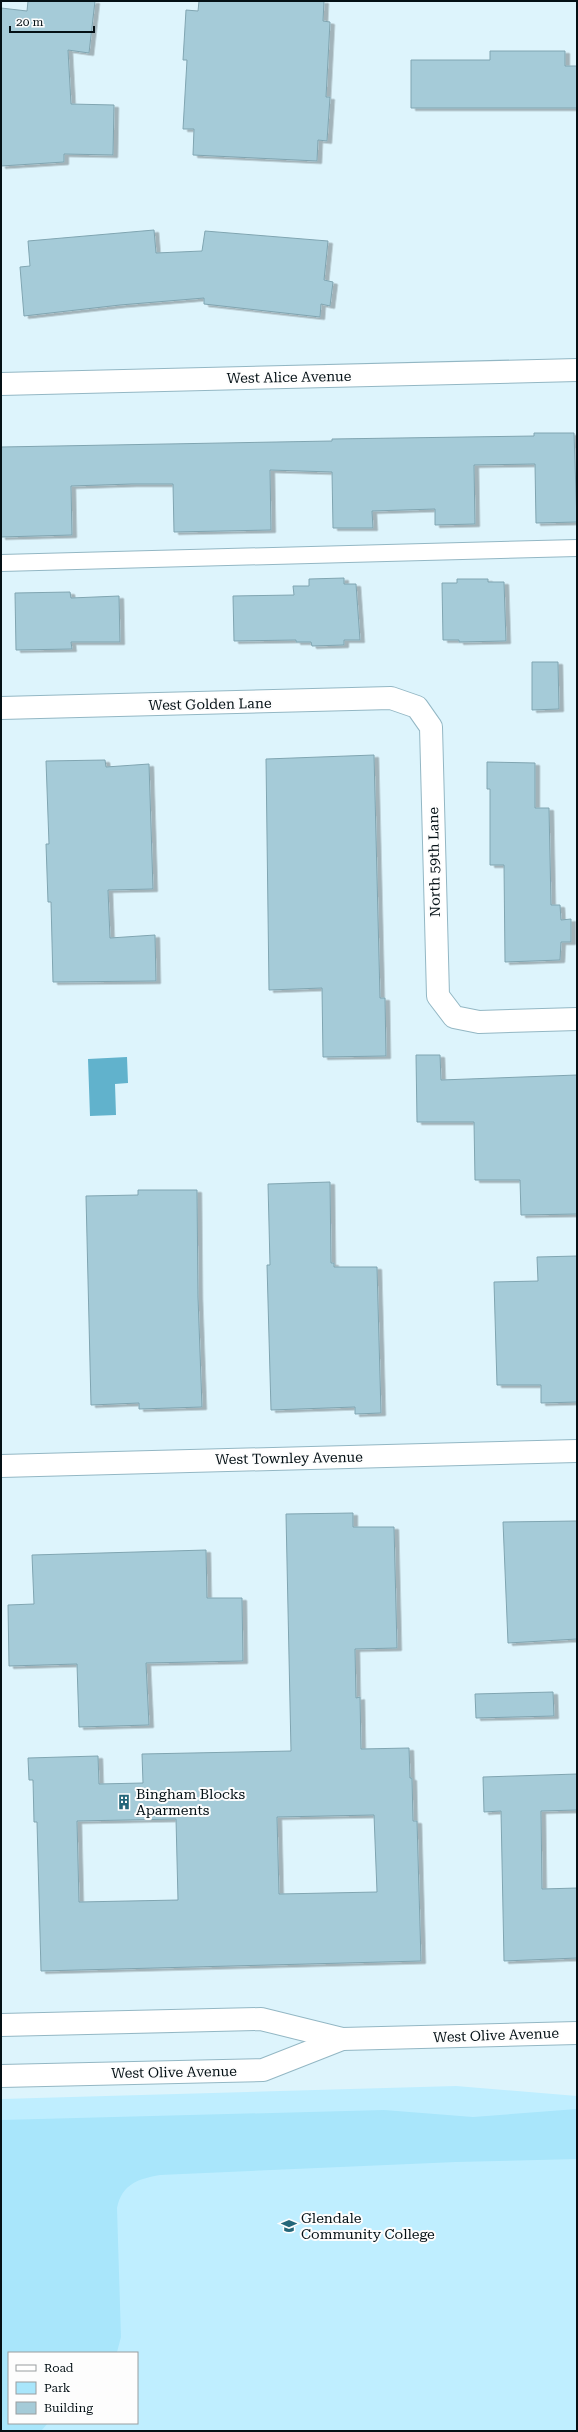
<svg xmlns="http://www.w3.org/2000/svg" width="578" height="2432" font-family="'Roboto Serif',serif">
  <style>
    .built { fill: #bfeeff; fill-rule: evenodd }
    .green { fill: #a9e6fb }
    .water { fill: #61b2cc }
    .building { fill: #a5cbd8; stroke: #80a5b1; fill-rule: evenodd; filter: url(#shadow) }
    .lines { fill: none; stroke-linecap: round; stroke-linejoin: round }
    .lane-casing { stroke: #93b7c4; stroke-width: 18 }
    .street-casing { stroke: #93b7c4; stroke-width: 24 }
    .secondary-casing { stroke: #93b7c4; stroke-width: 24 }
    .lane { stroke: #fff; stroke-width: 16 }
    .street { stroke: #fff; stroke-width: 22 }
    .secondary { stroke: #fff; stroke-width: 22 }
    .labels { text-anchor: middle; dominant-baseline: central; stroke-width: 4; stroke-linejoin: round; paint-order: stroke }
    .street-label { font-size: 14px; fill: #041015; stroke: #fdfdfd }
    .poi-label { font-size: 14px; fill: #041015; stroke: #fdfdfd; text-anchor: start }
  </style>
  <defs>
    <filter id="shadow"><feDropShadow dx="4.5" dy="2.5" stdDeviation="0" flood-color="#0004"/></filter>
  </defs>
  <rect width="100%" height="100%" fill="#ddf4fc"/>
  <path class="built" d="M456,2086l121,10v335h-576v-332zM9,2353h128v70h-128z"/>
  <path class="green" d="M577,2109v50l-121,3 -296,13c-22,4 -38,9 -43,33l4,129 -4,15 -108,1v70h39l-7,8h-40v-311l383,-10 89,7z"/>
  <path class="water" d="M127,1057l1,26 -13,1 1,31 -26,1 -2,-57z"/>
  <g class="building">
    <path d="M28,1h67l-6,52 -21,-3 3,54 43,1 -1,50 -49,-1v8l-63,4v-158l26,3z"/>
    <path d="M199,1h125l-1,20 7,1 -4,75h4l-3,44 -9,-1 -1,21 -124,-6 1,-26h-11l4,-69h-4l3,-50 12,1z"/>
    <path d="M490,51h75v15h12v42h-166v-48h79z"/>
    <path d="M154,230l2,23 46,-2 3,-20 123,10 -4,39 9,2 -3,24 -9,-2 -1,13 -116,-13v-6l-84,7 -96,11 -4,-49 10,-1 -2,-25z"/>
    <path d="M534,433h40l3,89 -41,1 -1,-59 -61,1 1,59 -40,1v-16l-63,2 1,17h-40l-1,-56 -62,-2 1,60 -97,2 -1,-48h-41l-61,2 1,49 -71,2v-90l331,-6v-2l202,-3z"/>
    <path d="M344,578v6h12l4,56h-16v5l-32,1 -1,-4h-15v-2l-62,1 -1,-45 61,-1 -1,-9h16v-7z"/>
    <path d="M457,579h31v3h16l2,59 -47,1v-2h-16l-1,-57h15z"/>
    <path d="M70,592l1,6 48,-2 1,46h-49l1,7 -56,1 -1,-57z"/>
    <path d="M532,662h26l1,47 -27,1z"/>
    <path d="M374,755l6,243h5l1,58 -63,1 -1,-69 -53,2 -3,-231z"/>
    <path d="M105,760l1,7 43,-3 4,125 -45,1 2,48 45,-3 1,46 -103,1 -2,-80h-3l-2,-58h3l-3,-83z"/>
    <path d="M487,762l48,1v45h14l2,97h9l1,15 10,-1v23h-10l-1,18 -55,2 -1,-97h-14v-76h-3z"/>
    <path d="M416,1055h24l1,25 136,-5v139l-56,1 -1,-35h-45l-1,-58h-57z"/>
    <path d="M330,1182l1,81h3v4h43l4,146 -26,1v-7l-84,3 -4,-145h3l-2,-81z"/>
    <path d="M138,1190h59l1,107 4,110 -63,2v-6l-48,2 -5,-209 52,-1z"/>
    <path d="M577,1256v146l-36,1v-18h-44l-3,-103 44,-1 -1,-24z"/>
    <path d="M353,1513v14h41l3,121 -42,1 1,49 4,-1 1,52 48,-1 1,30h2l1,43h4l4,140 -380,10 -4,-149h-3l-1,-42h-4l-1,-22 70,-2 1,28 44,-1 -1,-29 149,-3 -5,-237zM374,1815l3,77 -98,2 -2,-77zM176,1819l2,81 -99,2 -2,-81z"/>
    <path d="M577,1521v118l-69,4 -5,-121z"/>
    <path d="M206,1550l1,48h35l1,63 -97,2 3,62 -70,2 -2,-63 -68,2 -1,-61 26,-1 -2,-49z"/>
    <path d="M553,1692l1,24 -78,2 -1,-24z"/>
    <path d="M577,1774v36l-36,1 1,78 35,-1v70l-73,3 -3,-150 -17,1 -1,-35z"/>
  </g>
  <g class="lines">
    <g class="lane-casing">
      <path id="lane" d="M1,563l576,-15"/>
    </g>
    <g class="street-casing">
      <g id="street">
        <path d="M1,384l576,-14"/>
        <path d="M1,708l390,-10 26,9 14,20 7,269 16,21 25,5 98,-3"/>
        <path d="M1,1466l576,-15"/>
      </g>
    </g>
    <g class="secondary-casing">
      <g id="secondary">
        <path d="M1,2025l260,-6 81,20 235,-6"/>
        <path d="M1,2076l262,-6 79,-31"/>
      </g>
    </g>
    <use href="#lane" class="lane"/>
    <use href="#street" class="street"/>
    <use href="#secondary" class="secondary"/>
  </g>
  <defs>
    <g id="building-bare" transform="scale(1.2)"><path d="M-4-6H4V6H1V3H-1V6H-4ZM-2.5-4.3h1.7v1.8h-1.7ZM.8-4.3h1.7v1.8H.8ZM-2.5-1h1.7V.8h-1.7ZM.8-1h1.7V.8H.8Z" fill="#246679" stroke="#fdfdfd" stroke-width="2.5" paint-order="stroke"/></g>
    <g id="university-bare" transform="scale(1.2)"><path d="M0-5L7-2L0 1L-7-2ZM-4 1L0 2.5L4 1V4Q0 6-4 4Z" fill="#246679" stroke="#fdfdfd" stroke-width="2.5" paint-order="stroke"/></g>
  </defs>
  <g fill-rule="evenodd">
    <use href="#building-bare" x="124" y="1802"/>
    <use href="#university-bare" x="289" y="2226"/>
  </g>
  <g class="labels">
    <g class="street-label">
      <text transform="translate(289 377) rotate(-1)">West Alice Avenue</text>
      <text transform="translate(210 704) rotate(-1)">West Golden Lane</text>
      <text transform="translate(434 862) rotate(-91)">North 59th Lane</text>
      <text transform="translate(289 1458) rotate(-1)">West Townley Avenue</text>
      <text transform="translate(496 2035) rotate(-2)">West Olive Avenue</text>
      <text transform="translate(174 2072) rotate(-1)">West Olive Avenue</text>
    </g>
    <g class="poi-label">
      <text x="136" y="1794">Bingham Blocks<tspan x="136" dy="16">Aparments</tspan></text>
      <text x="301" y="2218">Glendale<tspan x="301" dy="16">Community College</tspan></text>
    </g>
  </g>
  <rect width="578" height="2432" fill="none" stroke="#041015" stroke-width="4"/>
  <rect x="8" y="2352" width="130" height="72" fill="#fdfdfd" stroke="#999ea0"/>
  <rect x="16" y="2365" width="20" height="6" fill="#ffffff" stroke="#999ea0"/>
  <text x="44" y="2372" font-size="12" fill="#041015">Road</text>
  <rect x="16" y="2382" width="20" height="12" fill="#a9e6fb" stroke="#999ea0"/>
  <text x="44" y="2392" font-size="12" fill="#041015">Park</text>
  <rect x="16" y="2402" width="20" height="12" fill="#a5cbd8" stroke="#999ea0"/>
  <text x="44" y="2412" font-size="12" fill="#041015">Building</text>
  <path d="M10 26v6h84v-6" fill="none" stroke="#041015" stroke-width="2"/>
  <text x="16" y="26" font-size="12" fill="#041015" stroke="#fdfdfd" stroke-width="3" paint-order="stroke">20 m</text>
</svg>
